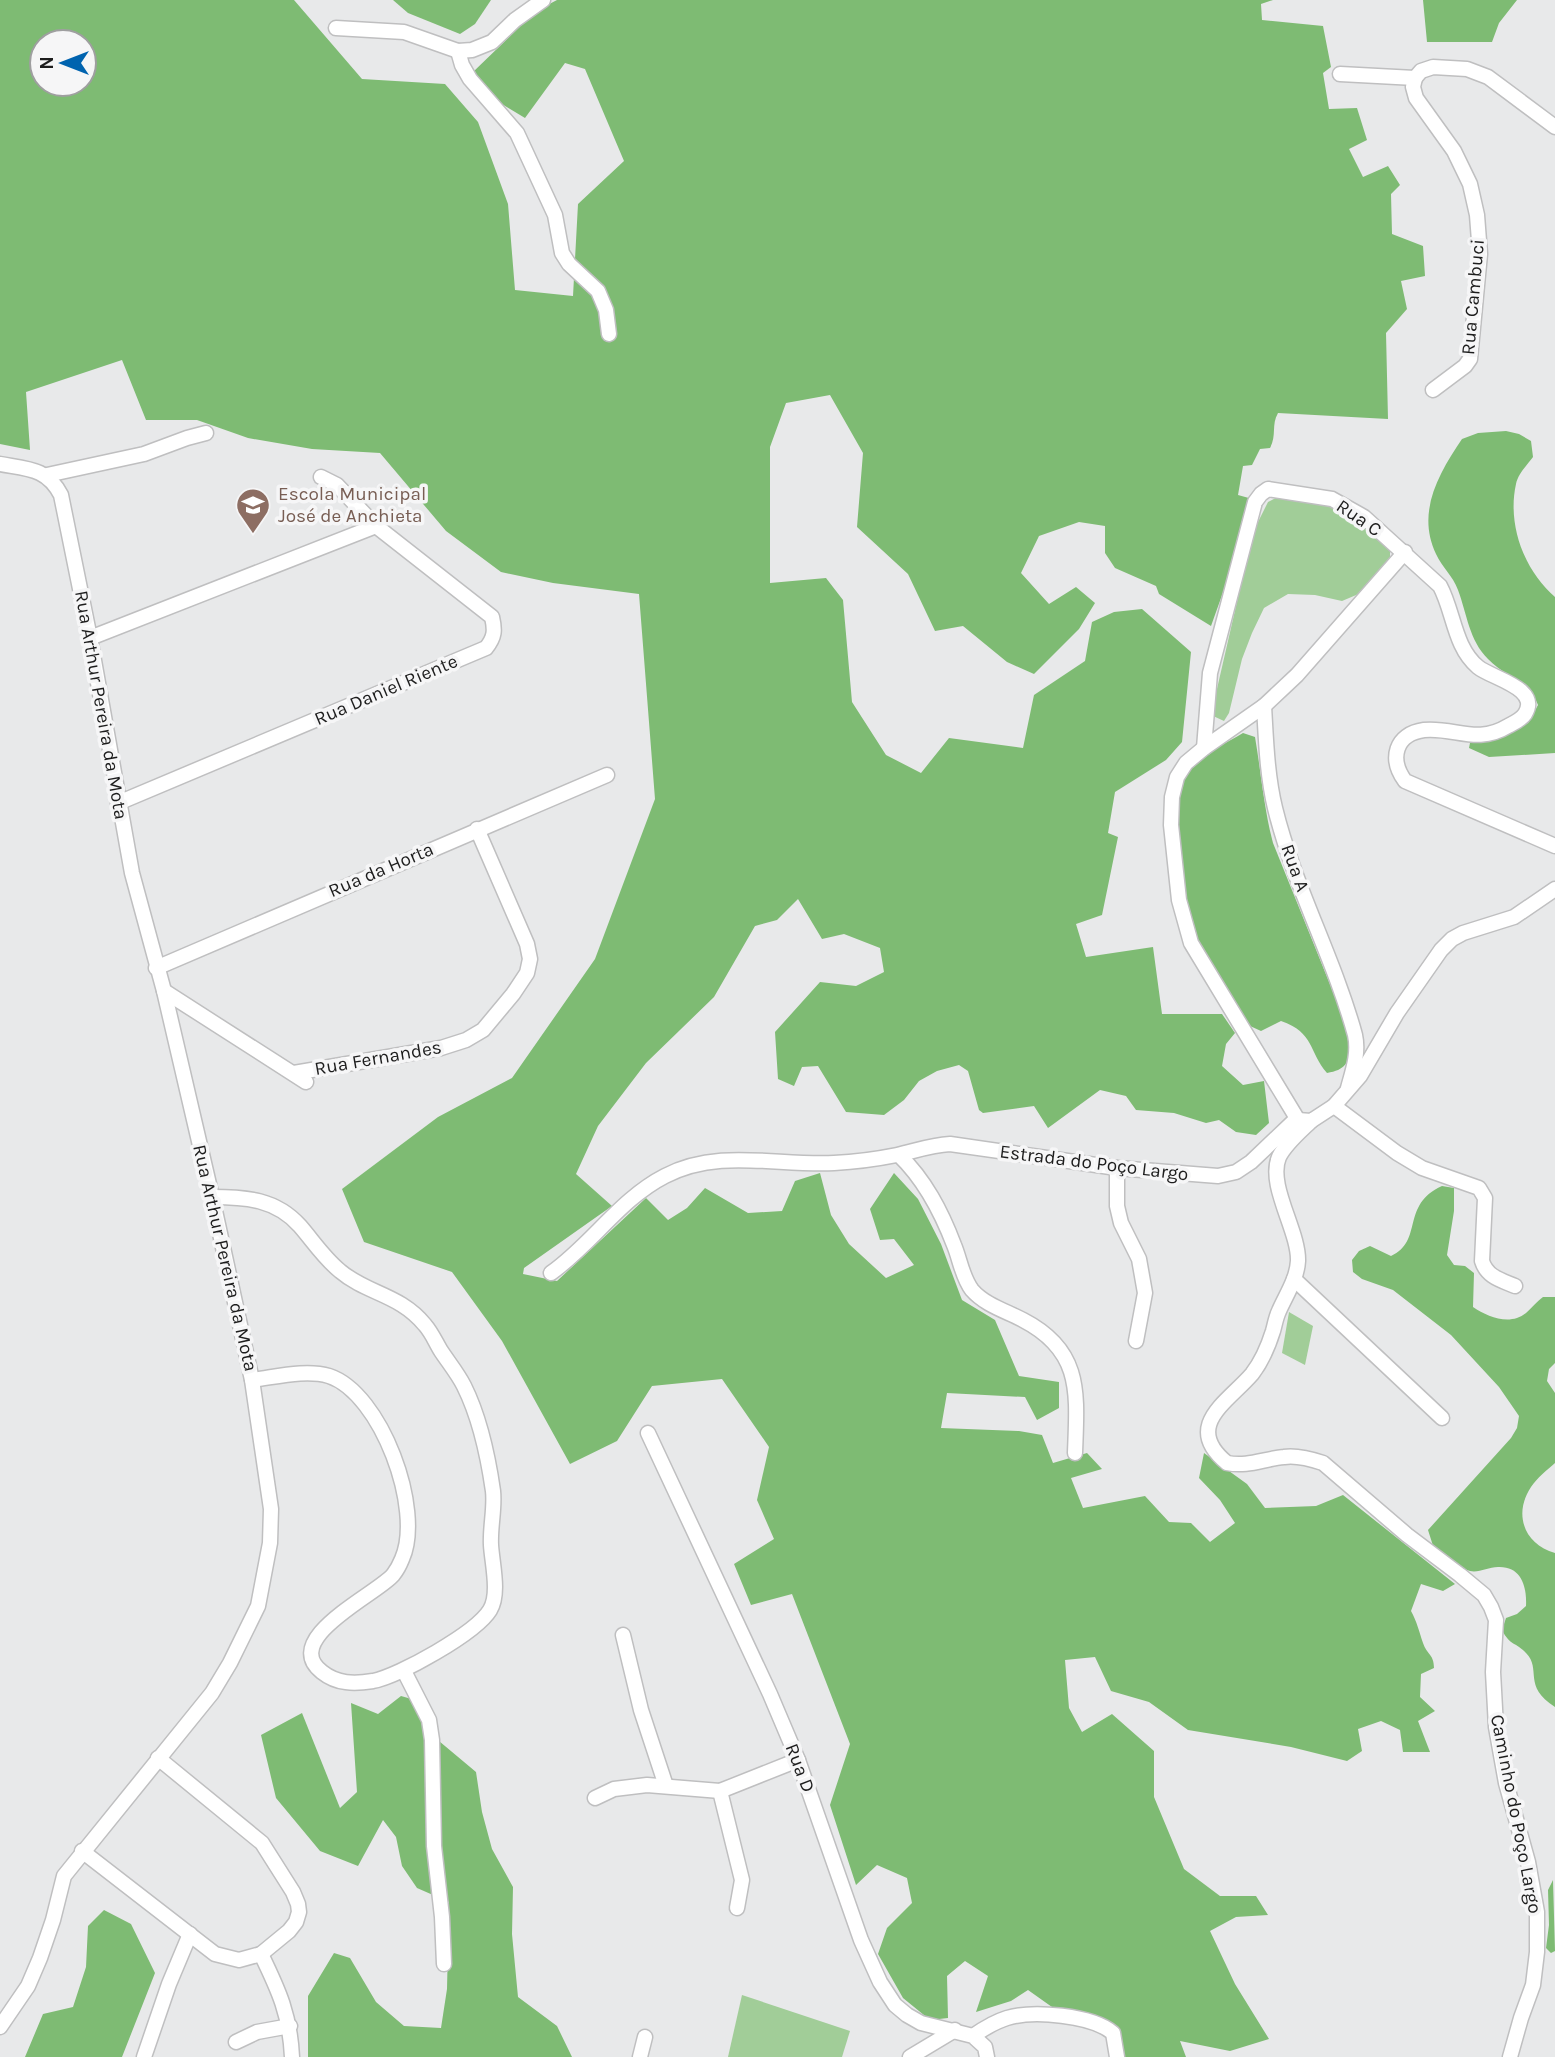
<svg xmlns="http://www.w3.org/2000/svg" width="1555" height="2057" font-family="Karla,sans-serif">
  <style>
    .green { fill: #a1cd98 }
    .forest { fill: #7ebb73; fill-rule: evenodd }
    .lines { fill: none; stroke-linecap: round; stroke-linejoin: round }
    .minor-casing { stroke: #bfbfc0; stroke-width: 17 }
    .minor { stroke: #fff; stroke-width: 14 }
    .labels { text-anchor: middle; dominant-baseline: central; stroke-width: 7; stroke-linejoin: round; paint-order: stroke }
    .street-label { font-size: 19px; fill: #1d1d1d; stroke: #f6f6f7 }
    .education-label { font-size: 19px; fill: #785e54; stroke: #f6f6f7; text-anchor: start }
  </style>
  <rect width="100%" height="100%" fill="#e8e9ea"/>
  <g class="green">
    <path d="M1285,493l28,1 46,22 31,32v15l-22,27 -26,11 -27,-6 -27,-1 -24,14 -12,25 -10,26 -13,54 -5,8 -13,-6 42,-183 15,-30z"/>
    <path d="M1289,1312l24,14 -8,39 -23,-12z"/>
    <path d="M742,1995l108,36 -8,26h-114z"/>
  </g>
  <g class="forest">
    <path d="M0,0h294l68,79 83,5 33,38 30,82 7,86 58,6 5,-92 46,-43 -39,-92 -20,-6 -40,55 -33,-20 -19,-26 63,-61 21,-11h716l-12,4 1,16 61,6 8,41 -8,6 6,36 28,-1 10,32 -18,9 14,28 25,-11 12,19 -9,9 1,40 31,12 2,30 -24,5 6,28 -21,24 2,86 -110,-6c-7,12 -1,22 -8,35l-10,1 -8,16 -9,1 -5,29 18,5 -45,126 -52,-32 -3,-8 -41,-18 -10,-15v-27l-26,-4 -40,14 -18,37 28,31 27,-17 19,16 -16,26 -45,45 -27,-12 -44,-36 -28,5 -27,-57 -51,-47 6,-74 -33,-58 -44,8 -16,44v136l56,-5 17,22 9,102 34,53 35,18 28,-35 74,10 11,-53 51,-34 7,-39 22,-10 28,-3 49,43 -9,90 -16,18 -51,32 -7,41 10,4 -16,78 -26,9 10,33 67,-10 9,67h60l13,19 -9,11 -4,22 21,19 21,-4 5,42 -13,12 -20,-3 -17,-12 -13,3 -32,-10 -38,-3 -10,-14 -26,-6 -52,38 -14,-22 -51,7 -4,-3 -11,-39 -9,-6 -22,6 -18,10 -15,19 -20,15 -38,-3 -28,-46 -16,1 -8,19 -16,-7 -3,-47 45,-50 36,4 28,-14 -4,-24 -36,-14 -22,5 -24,-40 -21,21 -22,6 -41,71 -68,66 -48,63 -22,48 36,32 -88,62 -1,6 34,7 89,-83 22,22 19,-12 18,-20 43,25 34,-2 13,-30 25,-8 11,42 18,29 37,34 28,-13 -20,-26 -14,1 -10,-31 24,-36 24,26 23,45 21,56 33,20 24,56 40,6v26l-22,12 -12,-23 -78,-4 -6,35 78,3 23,4 11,28 34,-10 15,16 -31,9 12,30 62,-12 24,26 22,1 19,19 25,-19 -15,-23 -21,-22 5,-25 43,31 18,24 51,-2 27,-11 112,89 -12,7 -22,-7 -10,27c6,11 8,20 12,32 4,12 11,11 11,25l-13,6 -1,23 15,14 -17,10 12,31h-27l-3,-22 -19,-9 -23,8 4,22 -15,10 -56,-14 -103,-17 -39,-28 -38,-11 -16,-34 -30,3 4,48 13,24 30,-18 42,37v46l30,72 36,27h36l12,19 -32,2 -26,14 25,53 34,55 -39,12 -50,-10 6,16h-64l-6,-26 -20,-16 -44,-8 -24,-17 -17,11 -35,11 12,-36 -23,-15 -18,15 1,42 -18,2 -27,-22 -25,-44 9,-26 25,-25 -5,-25 -30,-13 -21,20 -26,-80 20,-61 -58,-150 -41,11 -17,-41 40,-25 -17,-39 12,-53 -47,-68 -70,7 -35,55 -47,23 -68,-123 -50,-69 -88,-30 -22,-53 96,-72 74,-39 83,-119 60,-160 -16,-205 -86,-11 -52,-11 -55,-41 -66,-78 -68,-4 -64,-11 -51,-18h-51l-24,-60 -96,32 4,58 -30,-6zM42,42h42v42h-42z"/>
    <path d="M393,0h98l-16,24 -15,10 -52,-21z"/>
    <path d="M1423,0h94l-18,23 -7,19h-65z"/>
    <path d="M1506,431l13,3 12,7 2,16c-6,8 -15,17 -17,27 -9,41 8,86 39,113v156l-66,4 -20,-9 1,-5c24,-4 57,-14 68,-38 -10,-26 -32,-27 -50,-46 -19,-19 -21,-45 -30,-69 -5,-14 -16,-23 -22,-36 -20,-42 3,-81 26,-115l16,-6z"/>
    <path d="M1243,733l12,4c6,35 9,72 18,106l73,181c4,22 11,45 -19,49 -19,-22 -12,-40 -46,-52l-20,10 -11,-5c-13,-21 -32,-40 -43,-62 -19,-37 -46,-156 -21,-192 13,-18 39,-28 57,-39z"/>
    <path d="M1442,1186l12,2v23l-7,44 7,10 11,1 9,7 -1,34c15,10 37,19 53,6 6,-5 10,-11 17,-16h12v66l-6,6 -2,12 8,12v70c-8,7 -18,15 -24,24 -18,27 -7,57 24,66v154c-33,-21 -13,-38 -29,-54 -10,-11 -16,-7 -24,-23l4,-12 11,-4 9,-8c1,-20 -5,-40 -28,-39 -10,0 -19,6 -28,4 -9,-2 -26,-14 -35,-19l-7,-22 83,-92 6,-10 2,-12 -20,-29 -48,-52 -58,-45 -31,-11 -9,-7 -1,-12 7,-9 11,-5 21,10c33,-15 9,-51 51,-70z"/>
    <path d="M401,1696l14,4 18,36 43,36 6,40 10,37 21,38 -1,47 6,63 39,29 15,31h-264v-61l26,-43 16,5 26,44 28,24 37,2 6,-39 2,-87 -32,-14 -15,-22 -6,-29 -13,-17 -25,46 -38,-15 -44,-53 -15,-63 41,-22 38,95 17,-16 -6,-89 27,11z"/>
    <path d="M1553,1880l2,71 -4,2 -5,-5 3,-23 -1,-35z"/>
    <path d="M104,1910l27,14 24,49 -33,84h-97l18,-43 30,-7 13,-40 2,-41z"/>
  </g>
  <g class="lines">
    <g class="minor-casing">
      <g id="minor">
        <path d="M336,28l68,4 54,19 14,-1 20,-8 23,-22 28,-20"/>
        <path d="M458,51l4,14 8,14 47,54 38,82 7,38 7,11 29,27 8,19 3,24"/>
        <path d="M1340,74l75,4"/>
        <path d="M1415,78l-2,9 3,11 38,53 16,33 7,31 3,39 -10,105 -5,7 -32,24"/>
        <path d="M1415,78l6,-7 12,-4 34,2 21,8 67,50"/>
        <path d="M0,464c28,5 47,4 61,31l29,143 42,235 32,118 48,206 40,183 19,129 -1,34 -12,63 -28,57 -18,30 -148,183 -11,44 -13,38 -12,28 -28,41"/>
        <path d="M47,475l97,-21 43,-16 19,-5"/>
        <path d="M90,638l286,-112"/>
        <path d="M1264,706c2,34 3,69 11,102 19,78 59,150 80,227 4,18 -2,35 -7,53"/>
        <path d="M1204,748l6,-75 45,-171 6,-8 7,-5 64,10 32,18 76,69c14,26 14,61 38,81 13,11 63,21 47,47 -4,6 -11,9 -17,12 -31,19 -53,1 -84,4 -29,4 -35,29 -19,51l150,65"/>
        <path d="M118,803l368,-155c9,-11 9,-18 6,-31l-116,-91 -39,-41 -16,-8"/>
        <path d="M156,968l451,-193"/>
        <path d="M164,991l142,91"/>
        <path d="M294,1073l147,-25 25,-8 17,-10 30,-36 14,-21 3,-14 -3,-15 -50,-115"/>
        <path d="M1334,1106l63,47 25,15 57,20 6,10 -3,63c5,16 19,19 33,25"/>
        <path d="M1298,1120l-107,-177 -12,-43 -8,-75 1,-28 5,-20 9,-14 18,-15 60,-42 33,-31 108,-123"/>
        <path d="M1311,1121c-10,10 -25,22 -32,36 -12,28 20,74 19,104 -1,18 -12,34 -19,50 -3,6 -4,13 -6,20 -5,16 -11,30 -21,43 -24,28 -70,52 -25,89 21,4 36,-4 57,-6 13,-2 27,2 39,6l84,72 53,40 24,20 7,12 5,13 -3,52 3,55 10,56 22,79 9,50v40l-4,33 -12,33 -11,39"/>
        <path d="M899,1155c26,25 42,56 55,90 6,14 8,32 18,45 13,15 34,21 51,30 60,31 54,74 52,133"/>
        <path d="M1117,1168v38l4,17 18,36 6,34 -9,48"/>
        <path d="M212,1197c34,0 64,2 88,29 13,15 24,32 40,45 27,23 60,23 85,54 7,8 11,18 16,26 8,12 17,23 23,35 16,32 24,70 29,105 2,17 -3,36 -2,54 1,18 9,49 -1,65 -14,23 -91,66 -117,71 -19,3 -36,3 -51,-9 -43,-33 55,-78 71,-97 4,-5 7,-11 9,-16 22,-49 -21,-166 -73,-183 -23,-7 -53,1 -77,4"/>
        <path d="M551,1273c41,-29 69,-74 114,-97 53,-28 112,-10 169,-13 20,-1 43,-4 63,-8 18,-4 34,-10 53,-11l167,24 101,8 18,-4 15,-10 41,-39 6,-3 13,1 23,-15 26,-30 37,-63 44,-63 11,-11 11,-6 51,-16 41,-28"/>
        <path d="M1294,1279l148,139"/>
        <path d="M648,1433l122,261 28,66 63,180 19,42 15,23 12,10 14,8 52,13 12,11 2,10"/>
        <path d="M623,1635l18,75 25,76"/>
        <path d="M404,1671l25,49 3,20 2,106 8,71 2,47"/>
        <path d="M720,1791l22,89 -5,28"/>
        <path d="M595,1798l19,-9 33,-4 73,6 78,-31"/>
        <path d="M82,1851l133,103 24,6 22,-6 28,-23 7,-9 3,-10 -1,-8 -5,-12 -31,-49 -104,-85"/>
        <path d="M261,1954c18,37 29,61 31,103"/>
        <path d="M973,2036c10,-7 21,-14 34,-18 26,-8 85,-3 106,15l4,24"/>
        <path d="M236,2042l21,-10 33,-6"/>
        <path d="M144,2057l25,-73 21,-50"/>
        <path d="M640,2057l5,-20"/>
        <path d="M910,2057l45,-27"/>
      </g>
    </g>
    <use href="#minor" class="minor"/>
  </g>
  <defs>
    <g id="school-pin" transform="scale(1.75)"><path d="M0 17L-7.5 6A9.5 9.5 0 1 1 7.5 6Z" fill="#8d6e63" stroke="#f6f6f7"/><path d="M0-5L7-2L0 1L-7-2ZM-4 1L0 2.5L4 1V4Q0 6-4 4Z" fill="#fff"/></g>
  </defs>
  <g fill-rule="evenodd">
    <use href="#school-pin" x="253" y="505"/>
  </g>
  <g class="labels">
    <g class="street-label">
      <text transform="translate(1473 297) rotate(-85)">Rua Cambuci</text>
      <text transform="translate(1359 518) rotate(34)">Rua C</text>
      <text transform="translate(386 690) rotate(-23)">Rua Daniel Riente</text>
      <text transform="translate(101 705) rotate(80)">Rua Arthur Pereira da Mota</text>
      <text transform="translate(1295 868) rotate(70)">Rua A</text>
      <text transform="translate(381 870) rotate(-23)">Rua da Horta</text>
      <text transform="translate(378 1058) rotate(-10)">Rua Fernandes</text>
      <text transform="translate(1094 1163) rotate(7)">Estrada do Poço Largo</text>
      <text transform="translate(225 1258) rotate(77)">Rua Arthur Pereira da Mota</text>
      <text transform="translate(800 1768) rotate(69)">Rua D</text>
      <text transform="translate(1516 1814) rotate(79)">Caminho do Poço Largo</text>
    </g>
    <g class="education-label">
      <text x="278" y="494">Escola Municipal<tspan x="278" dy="22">José de Anchieta</tspan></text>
    </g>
  </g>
  <g transform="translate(63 63) rotate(270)"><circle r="33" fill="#f6f6f7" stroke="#9f9fa0" stroke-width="2"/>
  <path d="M0-5L12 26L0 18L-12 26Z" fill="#0063af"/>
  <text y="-10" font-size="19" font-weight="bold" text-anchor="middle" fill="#1d1d1d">N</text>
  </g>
</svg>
